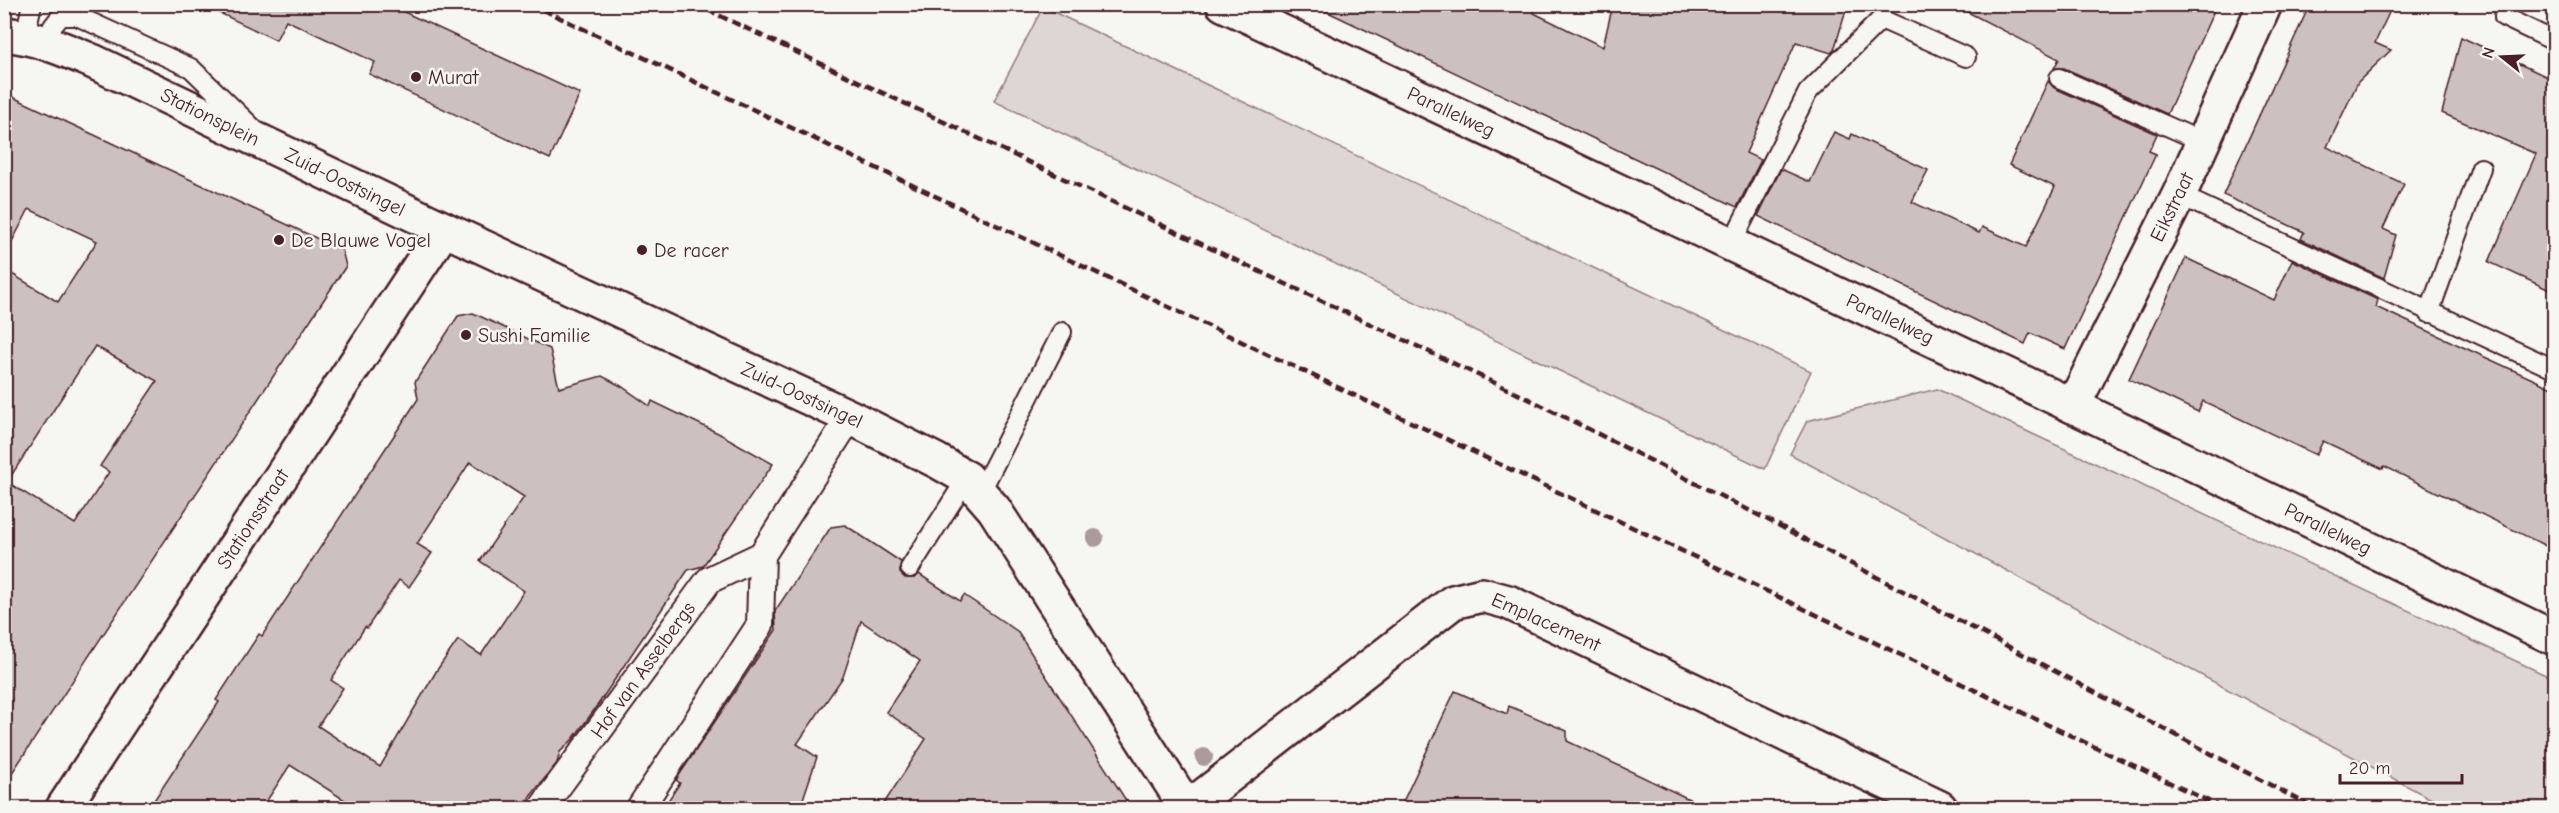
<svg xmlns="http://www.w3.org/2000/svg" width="2559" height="813" font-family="'Comic Neue',sans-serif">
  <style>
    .green { fill: #ddd6d5; stroke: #947a80; stroke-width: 1.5 }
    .building { fill: #ccc1c0; stroke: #4a1f2b; stroke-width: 1.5; fill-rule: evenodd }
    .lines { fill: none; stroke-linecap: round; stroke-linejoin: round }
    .service-casing { stroke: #4a1f2b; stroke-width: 22 }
    .pedestrian-casing { stroke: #4a1f2b; stroke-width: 30 }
    .minor-casing { stroke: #4a1f2b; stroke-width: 38 }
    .tertiary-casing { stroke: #4a1f2b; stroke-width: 38 }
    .service { stroke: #f6f6f2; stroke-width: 18 }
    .pedestrian { stroke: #f6f6f2; stroke-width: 26 }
    .minor { stroke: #f6f6f2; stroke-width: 33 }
    .tertiary { stroke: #f6f6f2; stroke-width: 33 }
    .rail { stroke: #4a1f2b; stroke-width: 4.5; stroke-dasharray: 9 4.5; stroke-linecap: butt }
    .tree { fill: #ac999c }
    .poi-dot { fill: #4a1f2b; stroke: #f6f6f2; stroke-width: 2 }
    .labels { text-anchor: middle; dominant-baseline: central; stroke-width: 5; stroke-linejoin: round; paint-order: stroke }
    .poi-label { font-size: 20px; fill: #4a1f2b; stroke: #f6f6f2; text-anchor: start }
    .street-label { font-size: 20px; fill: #4a1f2b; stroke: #f6f6f2 }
  </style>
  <rect width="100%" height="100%" fill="#f6f6f2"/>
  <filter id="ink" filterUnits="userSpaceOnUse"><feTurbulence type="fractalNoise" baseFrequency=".0167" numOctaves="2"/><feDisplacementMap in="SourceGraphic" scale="12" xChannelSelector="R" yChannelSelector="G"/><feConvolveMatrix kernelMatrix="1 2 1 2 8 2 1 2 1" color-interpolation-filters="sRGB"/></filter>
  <g filter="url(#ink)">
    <g class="green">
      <path d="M1043,7l768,364 -46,98 -771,-368z"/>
      <path d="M1937,389l617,290v129h-106l-658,-354 17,-33z"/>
    </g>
    <g class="building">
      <path d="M201,4h186l193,90 -30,65 -181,-85 6,-12 -89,-42 -10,20z"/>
      <path d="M1311,4h225l-2,9 69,34 10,-43h235l-14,46 -3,3 -35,-11 -50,111 15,7 -24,47z"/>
      <path d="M1952,4h265l-50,110 -103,-46h-10l5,-9z"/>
      <path d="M2310,4h83l-18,39 16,7 -33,32 -31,65 77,37 -21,45 13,6 -12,43 -83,-39 3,-7 -81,-37z"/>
      <path d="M2461,37l93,43v212l-65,-30 47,-108 -94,-41z"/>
      <path d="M2048,81l6,7 103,46 -8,17 7,3 -91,195 -35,-16 -5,11 -267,-128 23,-47 29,13 24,-50 16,7 2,-5 76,36 -16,32 67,31 3,-6 44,20 29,-60 -46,-22z"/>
      <path d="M4,93l338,157 4,16 -342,519v-516l54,33 39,-61 -68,-32 -25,48zM95,346l62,35 -57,85 9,6 -34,52 -68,-42z"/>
      <path d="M2186,258l88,42 18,-40 86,40 -2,7 178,82v161l-170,-84 -1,3 -60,-28 -7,14 -113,-54 -5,11 -69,-33z"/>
      <path d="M473,313l77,36 9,39 43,-12 19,10 29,20 2,-5 68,33 53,30 -70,102 -15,4 -93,139 -22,30 -13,13 -3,11 -36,45h-164l-67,-43 -28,43h-113l70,-106 -3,-2 43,-66 3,2 156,-237 -3,-17 43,-66zM470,462l54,35 -44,64 44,30 -43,64 -23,-15 -21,30 -57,97 -62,-41 25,-38 -12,-8 34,-53 2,1 32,-48 10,7 23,-34 -15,-9z"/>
      <path d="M845,525l56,37 -1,11 5,5h10l4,-4 41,27 4,-6 53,36 114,177h-250l45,-69 -40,-27 34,-51 -59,-40 -18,56 -46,67 20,13 -17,51h-137l17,-25 -4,-3 100,-150 -1,-19 56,-84z"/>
      <path d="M1455,691l52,23 2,-8 58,25v10l141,67h-308z"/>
    </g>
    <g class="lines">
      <g class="service-casing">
        <g id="service">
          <path d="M2506,4l-2,13 50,24"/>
          <path d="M25,36l7,-32"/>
          <path d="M47,42l6,-16 8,-10h16l114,52 63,61"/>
          <path d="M2059,78l144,64"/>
          <path d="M2179,195l375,174"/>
          <path d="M1731,244l77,-152 73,-73 85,38"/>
          <path d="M2429,313l52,-145"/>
          <path d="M980,493l82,-161"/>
          <path d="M910,568l57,-90"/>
        </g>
      </g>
      <g class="pedestrian-casing">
        <g id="pedestrian">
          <path d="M542,808l167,-228 53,-25"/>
          <path d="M640,808l120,-183 2,-70 88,-138"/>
        </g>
      </g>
      <g class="minor-casing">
        <g id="minor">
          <path d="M1223,4l850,402 481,232"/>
          <path d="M444,229l406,188 87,44 30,17 27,31 193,299"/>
          <path d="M2073,406l106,-211 86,-191"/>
          <path d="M1188,808l265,-206 29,-7 26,7 432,206"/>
        </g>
      </g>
      <g class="tertiary-casing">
        <path id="tertiary" d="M4,34c32,3 59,15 88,27l352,168 -381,579"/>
      </g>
      <use href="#service" class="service"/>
      <use href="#pedestrian" class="pedestrian"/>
      <use href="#minor" class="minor"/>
      <use href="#tertiary" class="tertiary"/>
      <g class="rail">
        <path d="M531,4l1692,804"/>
        <path d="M695,4l840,398 241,122 538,284"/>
      </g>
    </g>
    <g class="tree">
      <circle cx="1095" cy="538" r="9"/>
      <circle cx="1204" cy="757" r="9"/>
    </g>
  </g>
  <g class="poi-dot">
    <circle cx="416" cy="77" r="6"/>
    <circle cx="279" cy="240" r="6"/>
    <circle cx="642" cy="250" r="6"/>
    <circle cx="466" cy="335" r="6"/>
  </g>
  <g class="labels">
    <g class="poi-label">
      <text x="428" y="77">Murat</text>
      <text x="291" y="240">De Blauwe Vogel</text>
      <text x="654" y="250">De racer</text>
      <text x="478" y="335">Sushi Familie</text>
    </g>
    <g class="street-label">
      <text transform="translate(1451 112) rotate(25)">Parallelweg</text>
      <text transform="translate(210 117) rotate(26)">Stationsplein</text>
      <text transform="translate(345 182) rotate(26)">Zuid-Oostsingel</text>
      <text transform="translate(2172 207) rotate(-64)">Eikstraat</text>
      <text transform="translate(1890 319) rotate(25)">Parallelweg</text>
      <text transform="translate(802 395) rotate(25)">Zuid-Oostsingel</text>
      <text transform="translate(253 519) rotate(-57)">Stationsstraat</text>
      <text transform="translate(2328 529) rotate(26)">Parallelweg</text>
      <text transform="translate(1546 622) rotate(24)">Emplacement</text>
      <text transform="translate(643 670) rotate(-54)">Hof van Asselbergs</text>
    </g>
  </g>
  <rect width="2559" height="813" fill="none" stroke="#f6f6f2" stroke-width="24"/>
  <rect x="12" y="12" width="2535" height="789" fill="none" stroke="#4a1f2b" stroke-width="2" filter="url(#ink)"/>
  <g transform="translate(2502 57) rotate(288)" stroke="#f6f6f2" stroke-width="4.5" paint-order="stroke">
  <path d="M0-4.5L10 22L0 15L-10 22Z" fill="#4a1f2b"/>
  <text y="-9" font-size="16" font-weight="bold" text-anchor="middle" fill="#4a1f2b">N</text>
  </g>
  <path d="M2340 774v9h122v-9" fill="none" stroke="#4a1f2b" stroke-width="3"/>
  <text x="2349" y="774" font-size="18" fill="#4a1f2b" stroke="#f6f6f2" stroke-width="4.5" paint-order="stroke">20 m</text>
</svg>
